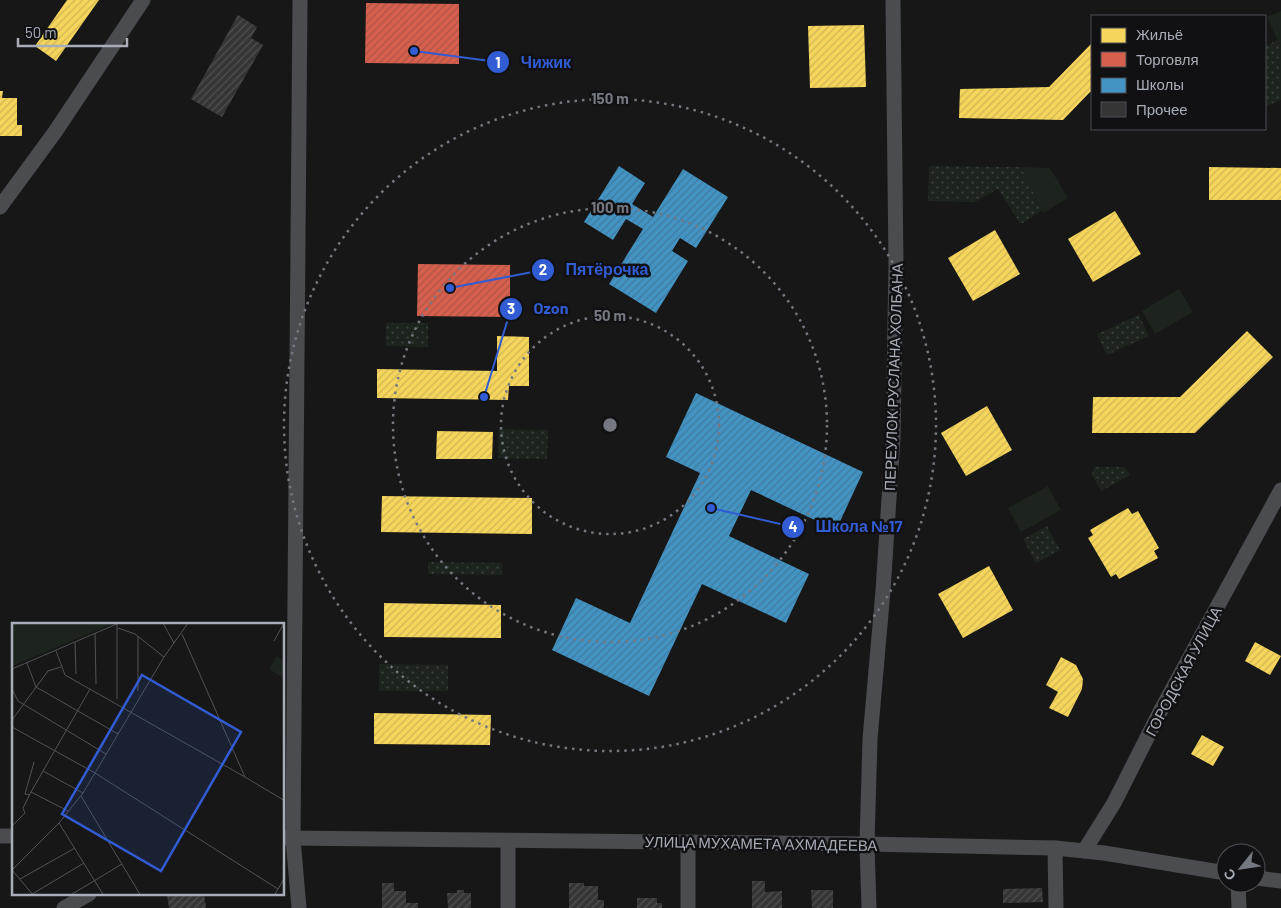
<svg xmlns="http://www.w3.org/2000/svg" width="1281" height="908" font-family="Barlow,sans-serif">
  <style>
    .grass { fill: url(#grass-dots) }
    .garden { fill: #1d241e }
    .homes { fill: url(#homes-hatch) }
    .shops { fill: url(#shops-hatch) }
    .schools { fill: url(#schools-hatch) }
    .building { fill: url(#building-hatch) }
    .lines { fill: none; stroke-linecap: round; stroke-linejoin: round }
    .street { stroke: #4b4c50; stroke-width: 15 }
    .ring { fill: none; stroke: #757880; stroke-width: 2.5; stroke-dasharray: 2.5 5 }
    .labels { text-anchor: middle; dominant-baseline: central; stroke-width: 5; stroke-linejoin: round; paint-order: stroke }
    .street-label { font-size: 15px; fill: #a8adb8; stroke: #111113 }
    .inset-road { fill: none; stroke: #515357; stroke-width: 1 }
    .view { fill: #325cd3; fill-opacity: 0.15; stroke: #325cd3; stroke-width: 2.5 }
    .inset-edge { fill: none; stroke: #a8adb8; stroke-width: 2.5 }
    .centre { fill: #757880; stroke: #111113; stroke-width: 2.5 }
    .ring-label { font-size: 15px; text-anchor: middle; font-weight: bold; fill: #757880; stroke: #111113; stroke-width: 5; stroke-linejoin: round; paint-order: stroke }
    .leader { fill: none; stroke: #325cd3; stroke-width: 2 }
    .callout-dot { fill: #325cd3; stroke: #111113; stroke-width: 2 }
    .mark-label { font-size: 15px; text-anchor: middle; font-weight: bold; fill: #fff }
    .callout-label { font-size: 16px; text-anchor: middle; font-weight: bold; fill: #325cd3; stroke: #111113; stroke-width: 5; stroke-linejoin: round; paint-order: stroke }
  </style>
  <defs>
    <pattern id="grass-dots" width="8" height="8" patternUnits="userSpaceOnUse" patternTransform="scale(1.25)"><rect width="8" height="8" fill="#1d241e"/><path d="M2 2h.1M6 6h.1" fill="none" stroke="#3b413d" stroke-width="1.8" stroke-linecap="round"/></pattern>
    <pattern id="homes-hatch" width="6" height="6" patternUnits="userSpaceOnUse" patternTransform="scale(1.25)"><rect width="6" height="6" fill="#f6d55c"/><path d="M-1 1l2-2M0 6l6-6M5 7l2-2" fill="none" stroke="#cfb555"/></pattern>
    <pattern id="shops-hatch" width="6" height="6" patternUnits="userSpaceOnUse" patternTransform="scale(1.25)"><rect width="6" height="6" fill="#d6604d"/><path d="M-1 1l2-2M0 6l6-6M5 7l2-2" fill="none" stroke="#ad5548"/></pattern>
    <pattern id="schools-hatch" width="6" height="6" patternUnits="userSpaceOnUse" patternTransform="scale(1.25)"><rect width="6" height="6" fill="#4393c3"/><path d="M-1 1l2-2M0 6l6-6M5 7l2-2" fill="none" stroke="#3f7ba0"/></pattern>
    <pattern id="building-hatch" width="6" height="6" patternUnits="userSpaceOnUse" patternTransform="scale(1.25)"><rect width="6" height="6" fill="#353536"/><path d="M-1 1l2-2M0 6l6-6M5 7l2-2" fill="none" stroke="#4f5051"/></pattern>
  </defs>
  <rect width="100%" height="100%" fill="#171717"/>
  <g class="grass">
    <path d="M1278,40l3,8v52l-16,7v-61z"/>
    <path d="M929,166l92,1 21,43 -19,13h-3l-22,-34 -23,13 -47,-1z"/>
    <path d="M1139,315l10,21 -42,19 -10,-21z"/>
    <path d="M386,323h42v24l-42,-1z"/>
    <path d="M499,429l49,1 -1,29 -49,-1z"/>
    <path d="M1094,467h31l5,8 -29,16 -9,-16z"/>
    <path d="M1047,526l13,24 -24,13 -13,-24z"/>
    <path d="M428,562l74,1v12l-74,-1z"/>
    <path d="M379,664l69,1v26h-69z"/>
  </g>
  <g class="garden">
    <path d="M1281,11v37l-14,-31z"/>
    <path d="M1021,167l29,1 18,30 -25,15z"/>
    <path d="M1179,289l14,23 -38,22 -13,-23z"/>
    <path d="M1048,486l13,24 -40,22 -13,-24z"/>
  </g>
  <g class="homes">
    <path d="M67,0h32l-43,61 -21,-15z"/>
    <path d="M864,25l2,62 -56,1 -2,-62z"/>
    <path d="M1092,43v47l-29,30 -104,-2 1,-29 89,-2z"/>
    <path d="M0,91h3l-1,7h15v27h5v11h-22z"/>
    <path d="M1209,167l72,1v32h-72z"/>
    <path d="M1115,211l26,43 -48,28 -25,-43z"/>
    <path d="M995,230l25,44 -47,27 -25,-43z"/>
    <path d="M1247,331l26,26 -78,76h-103l1,-36h87z"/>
    <path d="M497,336l32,1v49h-20l-1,14 -131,-2v-29l120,2z"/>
    <path d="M987,406l25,44 -46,26 -25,-43z"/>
    <path d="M437,431l56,1 -1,27h-56z"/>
    <path d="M382,496l150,2v36l-151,-2z"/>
    <path d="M1128,508l4,6 6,-3 21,37 -5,3 4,7 -39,21 -3,-5 -5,3 -23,-39 5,-3 -3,-5z"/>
    <path d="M989,566l24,44 -50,28 -25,-44z"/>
    <path d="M384,603l117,2v33l-117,-1z"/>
    <path d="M1255,642l26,14 -11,19 -25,-14z"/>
    <path d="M1061,657l15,8 7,14 -1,10 -14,28 -19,-9 9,-16 -12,-7z"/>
    <path d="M374,713l117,2 -1,30 -116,-1z"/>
    <path d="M1202,735l22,12 -11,19 -22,-12z"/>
  </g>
  <g class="shops">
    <path d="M366,3l93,1v60l-94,-1z"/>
    <path d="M418,264l92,1v52l-93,-1z"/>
  </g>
  <g class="schools">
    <path d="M619,166l26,17 -13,21 21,13 30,-48 45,28 -32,51 -16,-10 -8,13 16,10 -32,52 -47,-29 34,-55 -17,-10 -13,21 -29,-18z"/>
    <path d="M696,393l167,79 -27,58 -85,-40 -22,46 80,38 -23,49 -84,-39 -53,112 -97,-46 24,-52 54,25 70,-150 -34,-16z"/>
  </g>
  <g class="building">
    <path d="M238,15l19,12 -6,11 12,7 -41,72 -31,-18z"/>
    <path d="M752,881h13v11l17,-1v17h-30z"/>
    <path d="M382,883h12v8h12v12h12v5h-36z"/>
    <path d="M569,883h15v3h14v14h6v8h-35z"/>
    <path d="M1042,888l1,14 -40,1v-14z"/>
    <path d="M457,890h7v3h7v15h-23l-1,-15h10z"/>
    <path d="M811,890h22v18h-21z"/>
    <path d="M167,894h37l2,14h-37z"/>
    <path d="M637,898h20v5h5v5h-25z"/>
  </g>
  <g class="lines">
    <g class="street">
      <path d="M0,207l55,-75 88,-132"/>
      <path d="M0,836h14"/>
      <path d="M284,838l583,6 188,4 49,5 122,20"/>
      <path d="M508,841v67"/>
      <path d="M1055,848l1,60"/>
      <path d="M1084,851l30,-48 48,-95 119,-218"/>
      <path d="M1256,878l25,3"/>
      <path d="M1238,883l1,25"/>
      <path d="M64,908l25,-14"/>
      <path d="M299,908l-6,-69 7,-839"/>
      <path d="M688,908v-66"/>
      <path d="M869,908l-2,-64 3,-105 13,-148 10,-154 3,-172 -3,-265"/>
    </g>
  </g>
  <g class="ring">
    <circle cx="610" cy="425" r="109"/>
    <circle cx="610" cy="425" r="217"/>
    <circle cx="610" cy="425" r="326"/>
  </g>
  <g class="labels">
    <g class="street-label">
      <text transform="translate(893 377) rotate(-88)">ПЕРЕУЛОК РУСЛАНА ХОЛБАНА</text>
      <text transform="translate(1183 671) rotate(-62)">ГОРОДСКАЯ УЛИЦА</text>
      <text transform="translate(761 843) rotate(1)">УЛИЦА МУХАМЕТА АХМАДЕЕВА</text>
    </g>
  </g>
  <g transform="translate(12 623)">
    <rect width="272" height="272" fill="#171717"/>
    <path d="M0,0h102l-102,43z" fill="#1d241e"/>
    <path d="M265,33l7,5 -2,16 -13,-8z" fill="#1d241e"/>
    <path class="inset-road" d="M151,0l11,20M106,5l17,6 29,23M83,10l1,51M170,11l63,143 40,24M126,13v55M262,18l10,-18M63,19l1,32M44,28l9,24 180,102M15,40l9,24 82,47M0,46l107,-46M0,66l6,12 88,53M105,76v-75M0,97l36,-49 13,-4M0,104l83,46 183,116M31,148l40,22M19,169l37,19M18,172l-5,-1 9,-32M69,173l60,100M47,200l45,73M0,203l13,-13 -2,-5 8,-16 59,-103M0,247l47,-47 24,-30 81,-136 24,-34M0,247l22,26M8,256l55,-31M17,273l55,-33M57,273l53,-32M262,273l11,-19"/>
    <path class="view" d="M130,52l99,57 -80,139 -99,-57z"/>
    <rect width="272" height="272" class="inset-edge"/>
  </g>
  <circle cx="610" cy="425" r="8" class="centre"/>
  <g class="ring-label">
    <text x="610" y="104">150 m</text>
    <text x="610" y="213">100 m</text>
    <text x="610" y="321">50 m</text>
  </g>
  <path class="leader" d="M414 51L498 62M450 288L543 270M484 397L511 309M711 508L793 527"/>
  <g class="callout-dot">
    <circle cx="414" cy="51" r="5"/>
    <circle cx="450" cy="288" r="5"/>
    <circle cx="484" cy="397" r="5"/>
    <circle cx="711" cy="508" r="5"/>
    <circle cx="498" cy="62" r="12"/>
    <circle cx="543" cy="270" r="12"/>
    <circle cx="511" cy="309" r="12"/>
    <circle cx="793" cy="527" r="12"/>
  </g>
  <g class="mark-label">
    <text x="498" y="68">1</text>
    <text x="543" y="275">2</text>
    <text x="511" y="314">3</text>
    <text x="793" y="532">4</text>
  </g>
  <g class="callout-label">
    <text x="546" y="68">Чижик</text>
    <text x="607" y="275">Пятёрочка</text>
    <text x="551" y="314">Ozon</text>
    <text x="859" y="532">Школа №17</text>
  </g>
  <rect x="1091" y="15" width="175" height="115" fill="#111113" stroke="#4d4f55"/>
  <rect x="1101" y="28" width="25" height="15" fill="#f6d55c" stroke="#4d4f55"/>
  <text x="1136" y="40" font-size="15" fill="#a8adb8">Жильё</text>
  <rect x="1101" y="52" width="25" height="15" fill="#d6604d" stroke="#4d4f55"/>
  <text x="1136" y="65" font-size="15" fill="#a8adb8">Торговля</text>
  <rect x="1101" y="78" width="25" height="15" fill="#4393c3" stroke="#4d4f55"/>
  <text x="1136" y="90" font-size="15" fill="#a8adb8">Школы</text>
  <rect x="1101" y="102" width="25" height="15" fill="#353536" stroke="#4d4f55"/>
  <text x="1136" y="115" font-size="15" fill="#a8adb8">Прочее</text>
  <g transform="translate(1241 868) rotate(240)"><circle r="24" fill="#111113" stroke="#4d4f55"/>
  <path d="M0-4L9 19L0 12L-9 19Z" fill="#757880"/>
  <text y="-8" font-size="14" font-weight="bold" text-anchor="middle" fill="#a8adb8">С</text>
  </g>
  <path d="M18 38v8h109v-8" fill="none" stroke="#a8adb8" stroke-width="2.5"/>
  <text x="25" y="38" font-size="15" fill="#a8adb8" stroke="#111113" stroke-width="4" paint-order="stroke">50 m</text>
</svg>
